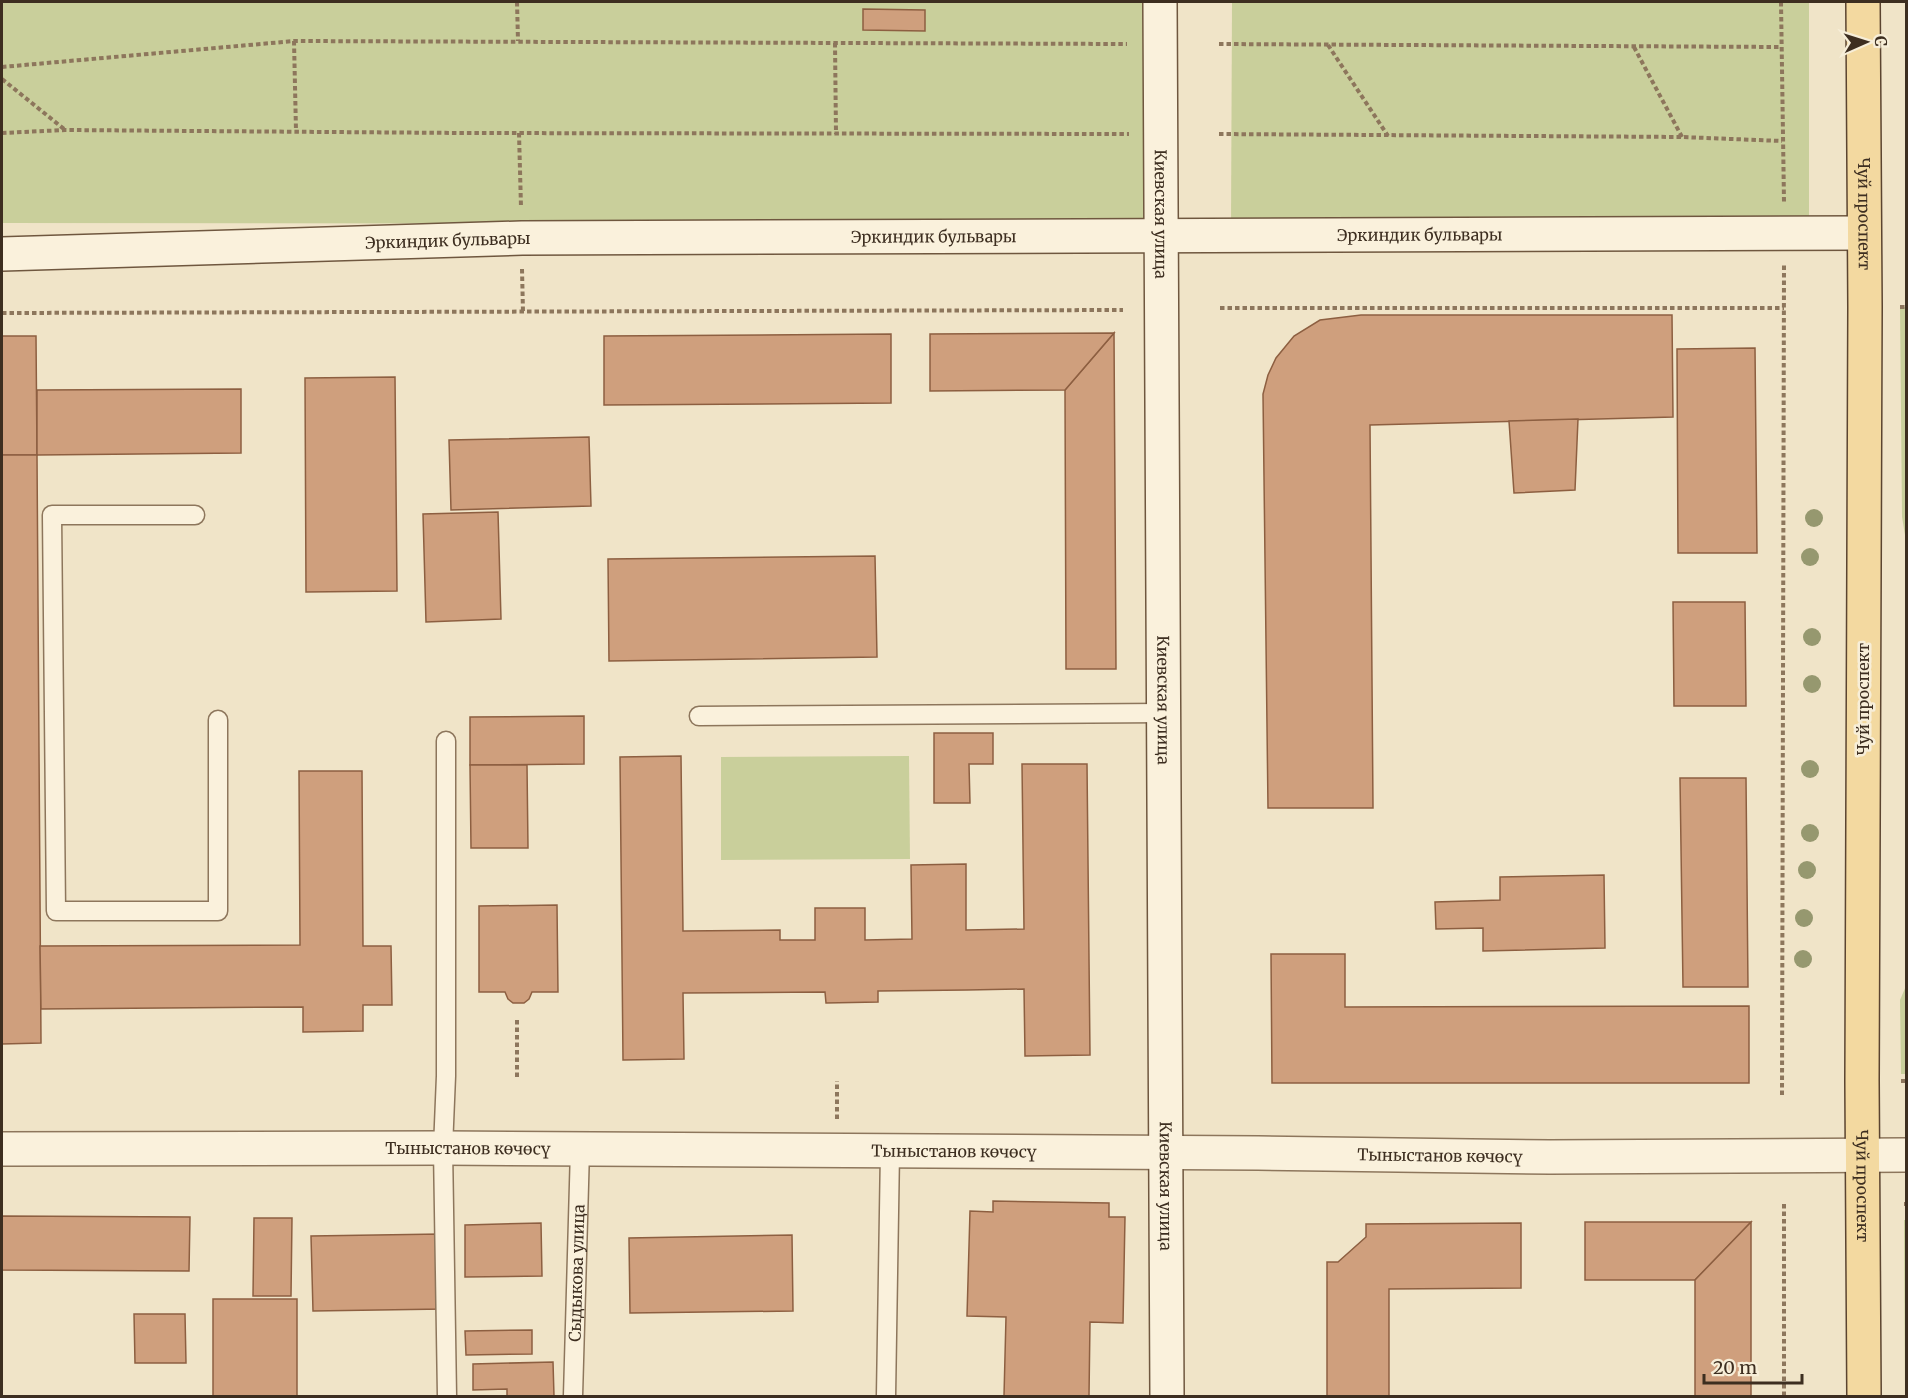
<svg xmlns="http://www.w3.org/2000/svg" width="1908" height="1398" font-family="Merriweather,serif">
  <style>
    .green { fill: #c9cf9b }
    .building { fill: #cf9f7d; stroke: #8d5f41; stroke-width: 1.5 }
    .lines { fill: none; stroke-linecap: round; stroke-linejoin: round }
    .lane-casing { stroke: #8d765c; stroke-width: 21 }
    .street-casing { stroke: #8d765c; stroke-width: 36 }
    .secondary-casing { stroke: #6f573f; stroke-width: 36 }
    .primary-casing { stroke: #5b4430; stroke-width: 36 }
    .path { stroke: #8d765c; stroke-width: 4; stroke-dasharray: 4.5 3; stroke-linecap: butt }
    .lane { stroke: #faf1dc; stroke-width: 18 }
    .street { stroke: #faf1dc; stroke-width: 33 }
    .secondary { stroke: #faf1dc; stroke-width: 33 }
    .primary { stroke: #f3d9a0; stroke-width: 33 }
    .tree { fill: #96986f }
    .labels { text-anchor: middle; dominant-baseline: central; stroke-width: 5; stroke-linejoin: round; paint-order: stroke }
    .street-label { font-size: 16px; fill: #3d2e20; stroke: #f7eed8 }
  </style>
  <rect width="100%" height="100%" fill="#f0e4c8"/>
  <g class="green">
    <path d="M2,2h1149l1,222 -1150,-1z"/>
    <path d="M1232,2h577v221l-578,1z"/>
    <path d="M1900,307h6v234l-4,-24z"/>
    <path d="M909,756l1,103 -189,1v-103z"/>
    <path d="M1906,986v88h-5l-1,-74z"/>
    <path d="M1904,1220h2v176h-1z"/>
  </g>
  <g class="building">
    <path d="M863,9l62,1v21l-62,-1z"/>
    <path d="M1361,315h311l1,102 -303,8 3,383h-105l-5,-414 5,-19 8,-17 18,-22 26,-16z"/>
    <path d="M1114,333l2,336h-50l-1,-279z"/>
    <path d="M1114,333l-49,57 -135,1v-57z"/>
    <path d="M891,334v69l-287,2v-69z"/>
    <path d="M2,336h34l1,119h-35z"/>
    <path d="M1755,348l2,205h-79l-1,-204z"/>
    <path d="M395,377l2,214 -91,1 -1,-214z"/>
    <path d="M241,389v64l-204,2v-65z"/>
    <path d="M1578,419l-3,71 -61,3 -5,-72z"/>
    <path d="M589,437l2,69 -140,4 -2,-70z"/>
    <path d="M2,455h35l4,588 -39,1z"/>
    <path d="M498,512l3,107 -75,3 -3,-108z"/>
    <path d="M875,556l2,101 -268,4 -1,-102z"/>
    <path d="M1673,602h72l1,104h-72z"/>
    <path d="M584,716v48l-114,1v-48z"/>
    <path d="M934,733h59v31h-24l1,39h-36z"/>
    <path d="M681,756l2,175 97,-1v10h35v-32h50v32l47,-1 -1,-74 55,-1v66l58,-1 -2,-165h65l3,291 -65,1 -1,-67 -57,1 -89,1v11l-52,1 -1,-11 -142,1 1,66 -61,1 -3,-303z"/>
    <path d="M470,765h57l1,83h-57z"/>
    <path d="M299,771h63l1,175h28l1,59h-29v26l-60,1v-25l-262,2 -1,-63 260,-1z"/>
    <path d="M1680,778h66l2,209h-65z"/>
    <path d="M1604,875l1,73 -122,3v-23l-47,1 -1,-27 65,-2v-23z"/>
    <path d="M557,905l1,87h-26l-3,7 -5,4h-11l-5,-4 -3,-7h-26v-86z"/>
    <path d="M1271,954h74v53l404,-1v77h-477z"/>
    <path d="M993,1201l116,2v14h16l-2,106 -33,-1 -1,74h-85l2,-79 -39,-1 3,-105 23,1z"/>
    <path d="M2,1216l188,1 -1,54 -187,-1z"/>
    <path d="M254,1218h38l-1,78h-38z"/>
    <path d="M1585,1222h166l-56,58h-110z"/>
    <path d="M1751,1222v174h-56v-116z"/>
    <path d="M541,1223l1,53 -77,1v-52z"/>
    <path d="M1521,1223v65l-132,1v107h-62v-134h11l28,-25v-13z"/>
    <path d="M441,1234l2,75 -130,2 -2,-75z"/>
    <path d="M792,1235l1,76 -163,2 -1,-75z"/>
    <rect x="213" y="1299" width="84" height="97"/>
    <path d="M134,1314h51l1,49h-51z"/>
    <path d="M532,1330v24l-66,1 -1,-24z"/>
    <path d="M553,1362l1,34h-47v-7l-34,1v-26z"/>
  </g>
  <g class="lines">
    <g class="lane-casing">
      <g id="lane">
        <path d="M195,515h-143l4,396h162v-191"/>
        <path d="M699,716l465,-3"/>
        <path d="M446,741v335l-3,72 4,248"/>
        <path id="s1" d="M573,1396l7,-247"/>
        <path d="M886,1396l4,-245"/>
      </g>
    </g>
    <g class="street-casing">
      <g id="street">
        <path id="s2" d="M2,1149l441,-1 815,5 292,4 356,-2"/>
      </g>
    </g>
    <g class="secondary-casing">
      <g id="secondary">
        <path id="s3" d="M1160,2l7,1394"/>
        <path id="s4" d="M2,254l520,-16 1342,-5"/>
      </g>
    </g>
    <g class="primary-casing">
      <g id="primary">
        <path id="s5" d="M1863,2l2,305 -3,774 2,315"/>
      </g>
    </g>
    <g class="path">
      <path d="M517,2l1,39"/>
      <path d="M1781,2l3,200"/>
      <path d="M294,41l2,90"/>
      <path d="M835,43l1,91"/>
      <path d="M1219,44l562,3"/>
      <path d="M1328,45l60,91"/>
      <path d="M1634,47l48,90"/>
      <path d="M2,67l292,-26 833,3"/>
      <path d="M2,79l62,50"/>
      <path d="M2,133l63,-3 397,3 667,1"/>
      <path d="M519,133l2,74"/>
      <path d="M1219,134l463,3 100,4"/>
      <path d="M522,269l1,43"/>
      <path d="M1900,307h6"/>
      <path d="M1220,308h564"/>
      <path d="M2,313l1121,-3"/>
      <path d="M517,1020v59"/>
      <path d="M1901,1081h5"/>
      <path d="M1782,1095l2,-830"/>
      <path d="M837,1119v-38"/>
      <path d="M1904,1204h2"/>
      <path d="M1784,1396v-193"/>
    </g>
    <use href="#lane" class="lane"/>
    <use href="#street" class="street"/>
    <use href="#secondary" class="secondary"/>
    <use href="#primary" class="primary"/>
  </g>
  <g class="tree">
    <circle cx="1814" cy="518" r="9"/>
    <circle cx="1810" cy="557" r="9"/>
    <circle cx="1812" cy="637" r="9"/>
    <circle cx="1812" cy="684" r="9"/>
    <circle cx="1810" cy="769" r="9"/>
    <circle cx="1810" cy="833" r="9"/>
    <circle cx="1807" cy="870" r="9"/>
    <circle cx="1804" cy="918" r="9"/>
    <circle cx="1803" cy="959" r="9"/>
  </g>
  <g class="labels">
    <g class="street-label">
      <text stroke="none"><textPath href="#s3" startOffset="212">Киевская улица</textPath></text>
      <text stroke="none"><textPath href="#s5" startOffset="212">Чуй проспект</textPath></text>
      <text stroke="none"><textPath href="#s4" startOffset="1418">Эркиндик бульвары</textPath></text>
      <text stroke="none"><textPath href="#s4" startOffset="932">Эркиндик бульвары</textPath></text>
      <text stroke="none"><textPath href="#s4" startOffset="446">Эркиндик бульвары</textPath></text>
      <text stroke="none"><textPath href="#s3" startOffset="698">Киевская улица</textPath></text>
      <text transform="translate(1863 699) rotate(-90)">Чуй проспект</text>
      <text stroke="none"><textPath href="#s2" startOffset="466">Тыныстанов көчөсү</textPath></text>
      <text stroke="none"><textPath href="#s2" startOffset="952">Тыныстанов көчөсү</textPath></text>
      <text stroke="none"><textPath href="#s2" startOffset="1438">Тыныстанов көчөсү</textPath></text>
      <text stroke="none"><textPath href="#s3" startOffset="1184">Киевская улица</textPath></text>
      <text stroke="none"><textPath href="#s5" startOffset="1184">Чуй проспект</textPath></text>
      <text stroke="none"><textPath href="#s1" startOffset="123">Сыдыкова улица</textPath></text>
    </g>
  </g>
  <rect width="1908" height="1398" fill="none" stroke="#3d2e20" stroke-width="6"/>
  <g transform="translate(1866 42) rotate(87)" stroke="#f7eed8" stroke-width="4.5" paint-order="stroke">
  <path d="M0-4.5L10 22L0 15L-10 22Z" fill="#3d2e20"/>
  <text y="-9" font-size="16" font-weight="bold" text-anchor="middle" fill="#3d2e20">С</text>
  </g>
  <path d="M1704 1374v9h98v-9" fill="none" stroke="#3d2e20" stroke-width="3"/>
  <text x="1713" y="1374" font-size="18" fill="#3d2e20" stroke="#f7eed8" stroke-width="4.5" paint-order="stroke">20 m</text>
</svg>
